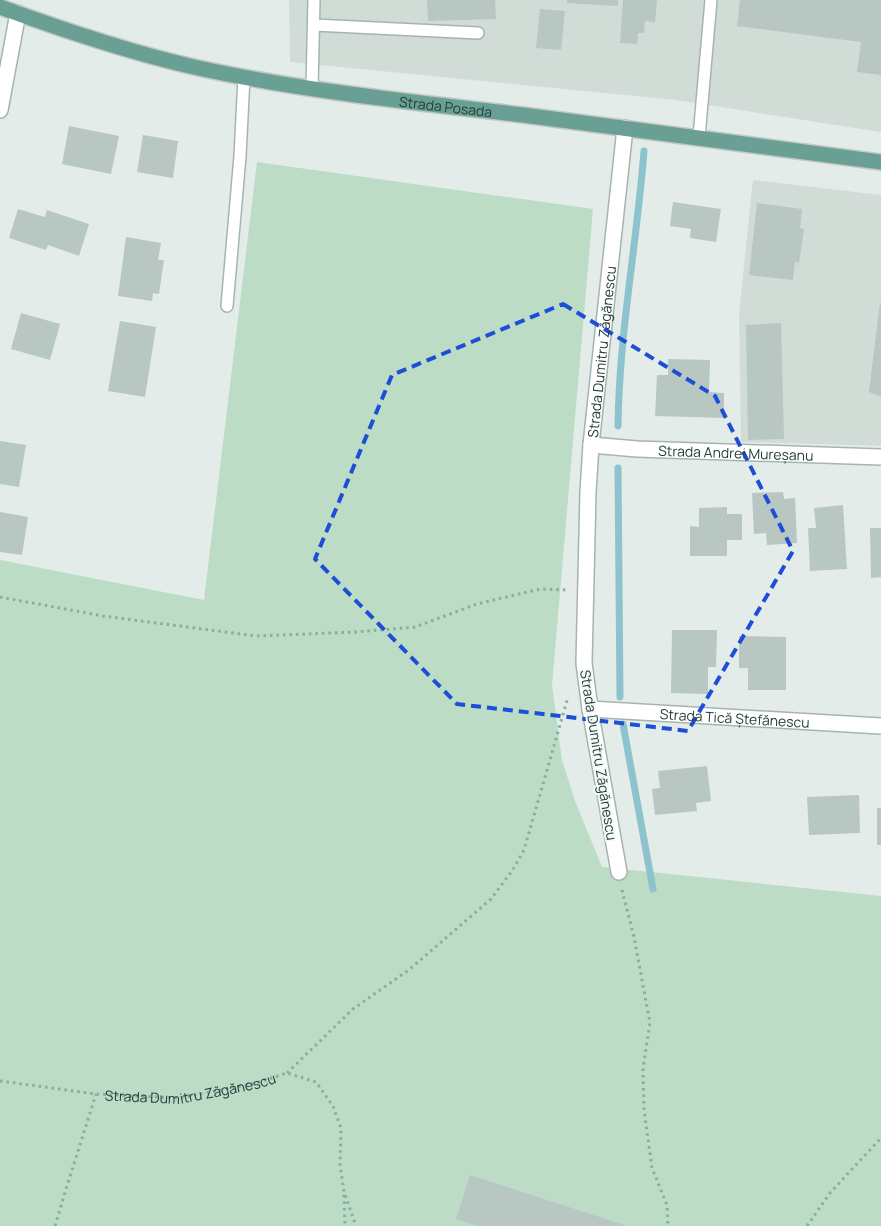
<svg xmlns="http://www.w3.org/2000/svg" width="881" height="1226" font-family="Manrope,sans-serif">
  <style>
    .built { fill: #d1dcd7 }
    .green { fill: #bcdcc6 }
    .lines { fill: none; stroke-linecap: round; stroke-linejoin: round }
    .stream { stroke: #8dc3cf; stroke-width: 7 }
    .building { fill: #b8c7c1 }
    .service-casing { stroke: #a6b4af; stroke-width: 14 }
    .minor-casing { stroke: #a6b4af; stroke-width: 18 }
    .primary-casing { stroke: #c1c9c7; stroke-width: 18 }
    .path { stroke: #84afa3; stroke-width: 3; stroke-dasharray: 2.5 4; stroke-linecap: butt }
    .service { stroke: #fff; stroke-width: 11 }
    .minor { stroke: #fff; stroke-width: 15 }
    .primary { stroke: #69a093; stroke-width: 15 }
    .marked { fill: none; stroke: #1d4ed8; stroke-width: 4; stroke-dasharray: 10 6; stroke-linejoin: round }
    .labels { text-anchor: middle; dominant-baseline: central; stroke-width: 4; stroke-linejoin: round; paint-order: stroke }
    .street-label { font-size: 14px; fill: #233d37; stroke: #f3f9f6 }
  </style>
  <rect width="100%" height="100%" fill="#e3ece8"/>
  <g class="built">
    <path d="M289,0h592v132l-205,-32 -386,-38z"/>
    <path d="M753,180l128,15v251l-140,-4 -2,-129z"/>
  </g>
  <path class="green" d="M257,162l336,47 -41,476 10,75 13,41 27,66 279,29v330h-881v-666l204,40z"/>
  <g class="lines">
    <g class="stream">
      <path d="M618,426c1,-92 19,-183 26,-275"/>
      <path d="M618,468l2,229"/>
      <path d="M623,724l30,165"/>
    </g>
  </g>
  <g class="building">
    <path d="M427,0h68l1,19 -68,2z"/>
    <path d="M567,0h51v6l-51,-3z"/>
    <path d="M623,0h34l-2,22 -10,-1 -1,12h-6l-1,11 -17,-1z"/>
    <path d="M740,0h141v75l-24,-3 4,-30 -124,-16z"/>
    <path d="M540,9l25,2 -4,39 -25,-2z"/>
    <path d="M69,126l50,10 -8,38 -49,-10z"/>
    <path d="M143,135l35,6 -5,37 -36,-6z"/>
    <path d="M673,202l48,7 -5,33 -26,-4 1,-9 -21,-3z"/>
    <path d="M757,203l45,6 -2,19 4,1 -5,34 -4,-1 -2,18 -44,-5z"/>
    <path d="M18,209l27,8 2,-7 42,14 -10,32 -31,-11 -2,5 -37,-12z"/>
    <path d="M126,237l35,6 -3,17h6l-5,34 -6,-1 -1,8 -34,-5z"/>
    <path d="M880,303h1v94l-12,-5z"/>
    <path d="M21,313l39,11 -10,36 -39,-11z"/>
    <path d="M120,321l36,6 -11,70 -37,-6z"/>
    <path d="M781,323l3,116 -36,1 -2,-115z"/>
    <path d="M668,359l42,1 -1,32 15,1v25l-69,-2 2,-41h11z"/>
    <path d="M0,441l26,4 -7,42 -19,-3z"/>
    <path d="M783,492l1,7 11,-1 2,45 -30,2 -1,-12 -12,1 -2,-41z"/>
    <path d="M843,505l4,64 -37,2 -2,-43h8l-2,-20z"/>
    <path d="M727,507v7h15v26h-15v16h-37v-30l9,1v-19z"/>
    <path d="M0,512l28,5 -6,38 -22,-3z"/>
    <path d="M870,528h11v49l-10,1z"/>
    <path d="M672,630h45l-1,37h-8v27l-37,-1z"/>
    <path d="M739,636l47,1v53h-38v-22h-9z"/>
    <path d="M707,766l4,35 -15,2 1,8 -42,4 -3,-26 8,-1 -2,-17z"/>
    <path d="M859,795l1,38 -51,2 -2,-38z"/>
    <rect x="877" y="808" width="4" height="37"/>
    <path d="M470,1175l157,51h-150l-21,-7z"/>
  </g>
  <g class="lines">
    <g class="service-casing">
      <g id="service">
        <path d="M314,25l164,8"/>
        <path d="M312,88l2,-88"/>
        <path d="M699,137l12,-137"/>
        <path d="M227,306l13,-150 4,-79"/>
      </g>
    </g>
    <g class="minor-casing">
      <g id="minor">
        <path d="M0,110l18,-97"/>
        <path id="s2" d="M591,445l46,4 244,8"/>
        <path id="s3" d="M590,709l291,17"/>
        <path id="s4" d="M619,872l-29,-163 -6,-46 4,-171 3,-47 34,-317"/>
      </g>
    </g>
    <g class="primary-casing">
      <g id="primary">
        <path id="s5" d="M0,7c63,23 128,45 194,60 108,24 219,35 329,48 120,15 239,31 358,47"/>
      </g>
    </g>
    <g class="path">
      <path d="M0,597l103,19 153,20 100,-4 59,-5 62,-23 63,-15 28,1"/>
      <path d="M622,890l12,47 16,86 -7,45 1,42 8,58 15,37 1,21"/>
      <path d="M287,1073l66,-64 57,-40 81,-70 21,-28 12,-21 44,-153"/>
      <path id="s1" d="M0,1081l96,13 83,4 77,-15 31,-10 29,9 17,24 8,22 -1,36 4,28 12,34"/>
      <path d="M344,1195l1,31"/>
      <path d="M55,1226l12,-40 29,-92"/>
      <path d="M807,1226l23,-33 51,-55"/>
    </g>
    <use href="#service" class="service"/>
    <use href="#minor" class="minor"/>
    <use href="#primary" class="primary"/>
  </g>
  <path class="marked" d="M563,304l152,92 78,155 -105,180 -231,-27 -142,-145 77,-184z"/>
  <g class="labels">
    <g class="street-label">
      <text stroke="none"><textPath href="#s5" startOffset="458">Strada Posada</textPath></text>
      <text stroke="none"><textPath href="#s4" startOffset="524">Strada Dumitru Zăgănescu</textPath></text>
      <text stroke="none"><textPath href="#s2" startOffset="145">Strada Andrei Mureșanu</textPath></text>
      <text stroke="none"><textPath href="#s3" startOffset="145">Strada Tică Ștefănescu</textPath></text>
      <text transform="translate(599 755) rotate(81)">Strada Dumitru Zăgănescu</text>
      <text stroke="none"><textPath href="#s1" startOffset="192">Strada Dumitru Zăgănescu</textPath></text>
    </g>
  </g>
</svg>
